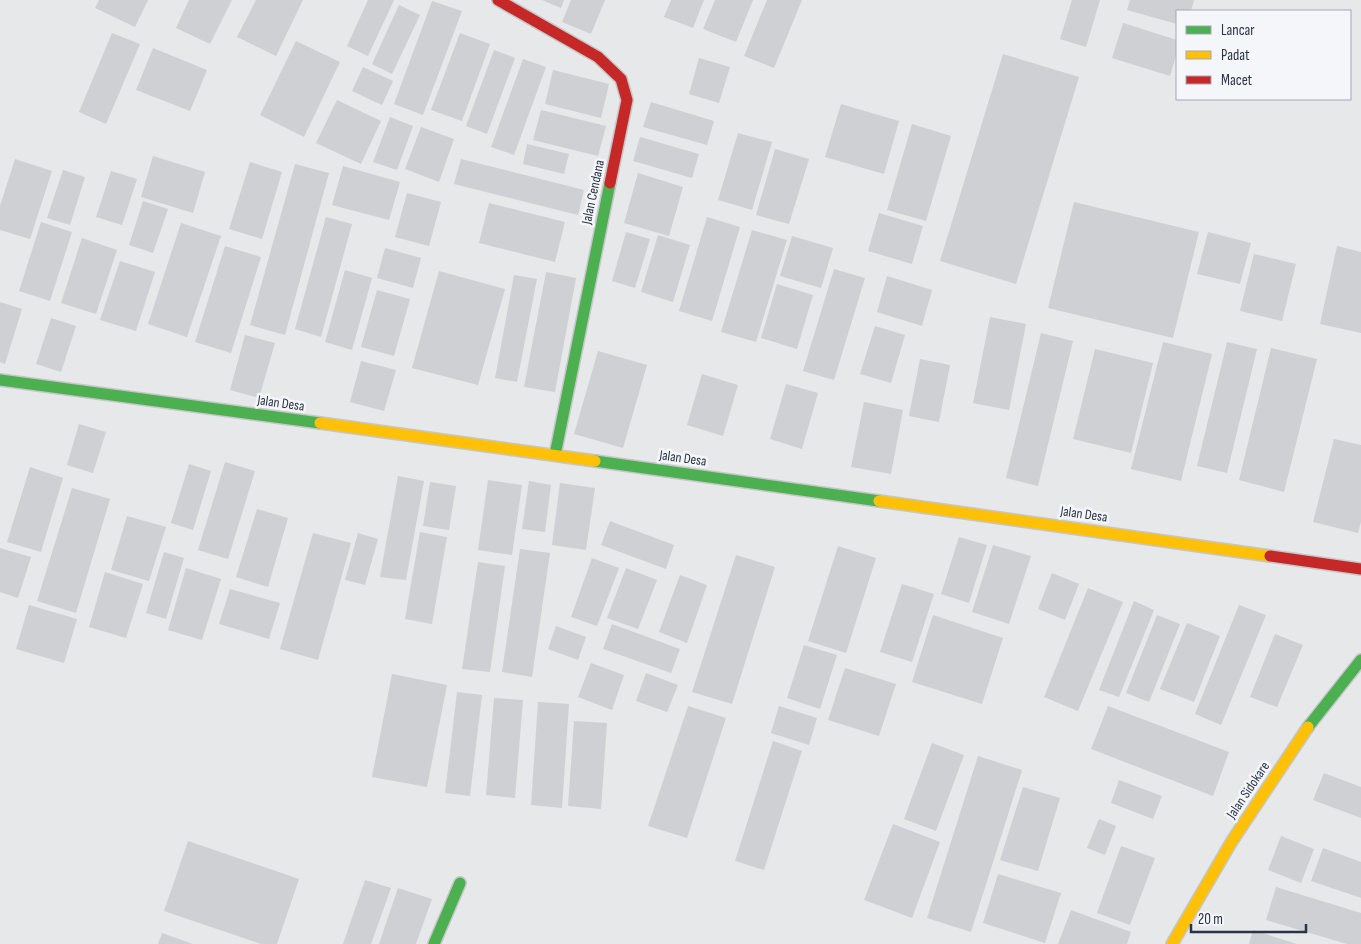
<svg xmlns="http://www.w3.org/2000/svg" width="1361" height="944" font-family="'Sofia Sans Condensed',sans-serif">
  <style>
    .building { fill: #ced0d3 }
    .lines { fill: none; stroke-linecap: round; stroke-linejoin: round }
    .fast-casing { stroke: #c4c6c8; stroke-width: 14 }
    .slow-casing { stroke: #c4c6c8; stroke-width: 14 }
    .jam-casing { stroke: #c4c6c8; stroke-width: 14 }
    .fast { stroke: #4caf50; stroke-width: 11 }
    .slow { stroke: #ffc107; stroke-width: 11 }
    .jam { stroke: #c62828; stroke-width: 11 }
    .labels { text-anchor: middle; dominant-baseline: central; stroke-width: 5; stroke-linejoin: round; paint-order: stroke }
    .street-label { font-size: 14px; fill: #2b3445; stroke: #f4f6f9 }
  </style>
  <rect width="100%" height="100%" fill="#e6e8ea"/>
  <g class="building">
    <path d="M99,0h49l-13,27 -40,-19z"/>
    <path d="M189,0h43l-22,44 -34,-16z"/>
    <path d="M256,0h47l-27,56 -39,-19z"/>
    <path d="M368,0h26l-26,56 -21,-10z"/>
    <path d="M542,0h22l-3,8z"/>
    <path d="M571,0h34l-14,34 -29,-12z"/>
    <path d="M671,0h33l-11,28 -29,-11z"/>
    <path d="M715,0h38l-17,42 -33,-13z"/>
    <path d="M767,0h35l-28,68 -30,-12z"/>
    <path d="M1072,0h28l-14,47 -26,-8z"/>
    <path d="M1130,0h64l-3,11h-14v13l-50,-14z"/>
    <path d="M432,1l30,10 -39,104 -29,-11z"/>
    <path d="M399,5l21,10 -28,59 -20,-10z"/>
    <path d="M1123,23l54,17v12l-7,24 -58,-18z"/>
    <path d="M112,33l28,11 -34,80 -27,-12z"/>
    <path d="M460,33l30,11 -28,77 -31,-11z"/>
    <path d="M296,41l44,21 -36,75 -44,-22z"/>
    <path d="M153,48l54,22 -17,41 -54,-21z"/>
    <path d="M494,50l21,8 -28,76 -21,-8z"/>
    <path d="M1003,54l76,23 -63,207 -76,-23z"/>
    <path d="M699,58l31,9 -11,36 -30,-9z"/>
    <path d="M523,59l23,8 -32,88 -23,-8z"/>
    <path d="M363,67l30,14 -11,24 -30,-14z"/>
    <path d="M553,70l56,14 -8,34 -56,-14z"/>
    <path d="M337,100l44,21 -20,43 -45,-21z"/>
    <path d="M651,102l63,19 -7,24 -64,-18z"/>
    <path d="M841,104l58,17 -15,53 -59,-17z"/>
    <path d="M541,110l65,16 -8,30 -65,-16z"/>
    <path d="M390,117l23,9 -16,44 -24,-8z"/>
    <path d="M912,124l39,12 -25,85 -39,-11z"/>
    <path d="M421,127l33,12 -15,43 -34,-13z"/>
    <path d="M738,133l34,9 -20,68 -34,-10z"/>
    <path d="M640,137l59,17 -7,24 -59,-17z"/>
    <path d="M527,144l42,10 -5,20 -41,-10z"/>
    <path d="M775,149l34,10 -20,65 -33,-9z"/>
    <path d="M153,156l52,16 -12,41 -52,-16z"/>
    <path d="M15,159l37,12 -22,68 -30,-9v-24z"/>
    <path d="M461,159l123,31 -6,25 -124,-31z"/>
    <path d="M250,162l32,10 -20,67 -33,-10z"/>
    <path d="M295,164l34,9 -44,162 -35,-10z"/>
    <path d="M343,166l57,16 -11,38 -57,-15z"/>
    <path d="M63,170l22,7 -15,48 -23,-7z"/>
    <path d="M111,171l26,8 -15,46 -26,-8z"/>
    <path d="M638,173l45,14 -14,49 -45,-13z"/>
    <path d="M407,193l34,9 -12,44 -34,-9z"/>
    <path d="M143,201l25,8 -15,44 -24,-8z"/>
    <path d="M1074,202l125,30 -26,106 -125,-30z"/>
    <path d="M489,203l76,19 -10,40 -76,-19z"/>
    <path d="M879,213l44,13 -11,38 -44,-13z"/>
    <path d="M326,217l26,7 -31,113 -26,-8z"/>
    <path d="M707,217l33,10 -28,94 -33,-10z"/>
    <path d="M41,222l31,10 -22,69 -31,-10z"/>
    <path d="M181,223l40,13 -34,101 -39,-13z"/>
    <path d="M752,230l35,10 -31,102 -35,-10z"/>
    <path d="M626,232l24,7 -15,49 -23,-7z"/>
    <path d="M1208,232l43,11 -11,41 -43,-10z"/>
    <path d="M658,235l32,10 -17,57 -32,-10z"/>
    <path d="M792,236l41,12 -12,40 -41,-12z"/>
    <path d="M82,238l35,12 -21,64 -35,-11z"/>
    <path d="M225,246l36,11 -30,96 -36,-11z"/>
    <path d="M1337,246l24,6v81l-41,-9z"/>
    <path d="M385,248l36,10 -8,30 -36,-10z"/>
    <path d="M1254,254l42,10 -14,57 -42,-10z"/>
    <path d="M120,261l35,11 -19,59 -36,-11z"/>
    <path d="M834,269l31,9 -31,102 -31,-9z"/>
    <path d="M345,270l27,8 -20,72 -27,-8z"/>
    <path d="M439,271l66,18 -27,96 -66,-17z"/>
    <path d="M546,272l30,6 -21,114 -31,-5z"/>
    <path d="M514,275l23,4 -20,103 -22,-4z"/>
    <path d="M887,276l45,14 -10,36 -45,-14z"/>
    <path d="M777,284l36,11 -16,54 -36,-11z"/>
    <path d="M377,290l33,9 -16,57 -33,-9z"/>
    <path d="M0,302l22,7 -17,55 -5,-2z"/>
    <path d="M990,317l36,7 -17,86 -36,-7z"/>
    <path d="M51,318l25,8 -15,46 -25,-8z"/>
    <path d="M875,326l30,9 -14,48 -31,-9z"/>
    <path d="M1041,333l32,8 -35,145 -32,-8z"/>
    <path d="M245,335l30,8 -16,55 -29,-8z"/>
    <path d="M1163,342l49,12 -31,127 -50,-12z"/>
    <path d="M1227,342l30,7 -30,124 -30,-7z"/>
    <path d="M1271,348l46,11 -33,133 -45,-12z"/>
    <path d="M1095,349l58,14 -22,90 -58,-14z"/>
    <path d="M598,351l49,14 -24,83 -49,-14z"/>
    <path d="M920,359l30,6 -11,57 -30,-6z"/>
    <path d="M361,361l35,9 -12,41 -34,-9z"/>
    <path d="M702,374l36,11 -15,51 -36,-11z"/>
    <path d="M786,384l32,9 -16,56 -32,-10z"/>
    <path d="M864,402l39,8 -12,64 -40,-7z"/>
    <path d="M79,424l27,8 -13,41 -26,-8z"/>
    <path d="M1334,439l27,6v77l-3,11 -45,-11z"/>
    <path d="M225,462l30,9 -27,88 -30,-9z"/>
    <path d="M189,464l22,7 -18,59 -22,-7z"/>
    <path d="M30,467l33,11 -22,74 -34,-10z"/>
    <path d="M398,476l26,5 -18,99 -26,-3z"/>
    <path d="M488,480l34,5 -10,70 -34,-5z"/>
    <path d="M529,481l22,4 -6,47 -23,-3z"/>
    <path d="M430,482l26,4 -7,44 -26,-4z"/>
    <path d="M560,483l35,5 -9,62 -34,-5z"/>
    <path d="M72,488l38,11 -34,114 -39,-12z"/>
    <path d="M257,509l31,9 -20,69 -32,-10z"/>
    <path d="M127,516l39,11 -17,54 -38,-11z"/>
    <path d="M610,521l64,24 -8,24 -65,-24z"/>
    <path d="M420,532l27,5 -15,87 -27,-5z"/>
    <path d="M313,533l38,10 -33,117 -38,-11z"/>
    <path d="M358,533l20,6 -13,46 -20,-5z"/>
    <path d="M959,537l28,8 -18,58 -28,-9z"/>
    <path d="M993,545l38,11 -22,68 -37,-12z"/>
    <path d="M838,546l38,12 -30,95 -38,-12z"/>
    <path d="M0,548l31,9 -13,41 -18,-6z"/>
    <path d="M520,549l30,4 -18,124 -30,-5z"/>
    <path d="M164,552l20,6 -18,61 -20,-6z"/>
    <path d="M736,555l39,12 -43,137 -40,-12z"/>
    <path d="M592,558l27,10 -22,58 -26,-9z"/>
    <path d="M478,562l27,4 -15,106 -28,-3z"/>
    <path d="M186,568l35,11 -19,61 -34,-10z"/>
    <path d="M626,568l31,12 -19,49 -31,-11z"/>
    <path d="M105,572l38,12 -17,54 -37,-11z"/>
    <path d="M1052,573l27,11 -14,36 -27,-11z"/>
    <path d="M680,575l27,10 -20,58 -28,-11z"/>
    <path d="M902,584l32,10 -22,68 -32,-10z"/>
    <path d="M1088,588l35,14 -45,109 -34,-14z"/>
    <path d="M230,589l50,14 -11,36 -50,-15z"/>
    <path d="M1134,601l20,9 -35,87 -20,-7z"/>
    <path d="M29,605l48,14 -13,44 -48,-14z"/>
    <path d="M1239,605l27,10 -45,110 -26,-11z"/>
    <path d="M933,615l70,23 -21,66 -70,-22z"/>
    <path d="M1157,615l23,9 -31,78 -23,-9z"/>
    <path d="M1187,623l33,13 -26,66 -34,-13z"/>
    <path d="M612,624l68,25 -9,24 -68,-24z"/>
    <path d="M556,626l30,11 -8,23 -30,-11z"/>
    <path d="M1275,634l28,11 -26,62 -27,-10z"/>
    <path d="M804,645l33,10 -17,54 -33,-11z"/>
    <path d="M591,663l33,12 -12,35 -34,-13z"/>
    <path d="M845,668l51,16 -17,52 -51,-16z"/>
    <path d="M646,673l32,12 -11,27 -31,-11z"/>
    <path d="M392,674l55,11 -20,102 -55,-10z"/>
    <path d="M457,692l25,3 -12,101 -25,-3z"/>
    <path d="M494,698l29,2 -8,98 -29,-3z"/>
    <path d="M538,702l31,2 -7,104 -31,-3z"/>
    <path d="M688,706l38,12 -39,120 -39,-12z"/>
    <path d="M779,706l38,12 -8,27 -38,-12z"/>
    <path d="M1108,706l121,46 -16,44 -122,-47z"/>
    <path d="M574,721l33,2 -6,86 -33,-3z"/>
    <path d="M773,741l29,10 -38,119 -29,-9z"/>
    <path d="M932,743l32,12 -28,76 -32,-12z"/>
    <path d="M978,756l44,14 -51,162 -44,-14z"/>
    <path d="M1324,773l37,14v31l-48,-18z"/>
    <path d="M1119,780l43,16 -9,23 -42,-16z"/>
    <path d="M1023,787l37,11 -22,73 -38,-11z"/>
    <path d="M1099,819l17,7 -11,29 -18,-7z"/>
    <path d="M893,824l47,18 -28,76 -48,-18z"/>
    <path d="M1281,836l33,13 -13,34 -33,-13z"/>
    <path d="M188,841l111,38 -22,65h-16l-97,-33z"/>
    <path d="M1121,846l34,12 -25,67 -33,-12z"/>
    <path d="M1323,848l38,14v36l-50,-17z"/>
    <path d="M998,874l63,19 -16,50 -62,-20z"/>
    <path d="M365,880l26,8 -20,56h-28z"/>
    <path d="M1276,887l85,26v31h-14l-81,-24z"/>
    <path d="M398,888l34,11 -16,45h-37z"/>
    <path d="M1071,910l60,22 -4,12h-69z"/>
    <path d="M1253,930l44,14h-48z"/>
    <path d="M162,933l31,11h-35z"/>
  </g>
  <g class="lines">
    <g class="fast-casing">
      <g id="fast">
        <path d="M0,380l320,43"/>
        <path d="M555,455l55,-272"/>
        <path d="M595,461l284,40"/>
        <path d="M1308,727l53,-67"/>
        <path d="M434,944l26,-61"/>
      </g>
    </g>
    <g class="slow-casing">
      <g id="slow">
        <path d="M320,423l275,38"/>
        <path d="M879,501l391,55"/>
        <path d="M1172,944l60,-103 76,-114"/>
      </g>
    </g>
    <g class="jam-casing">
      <g id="jam">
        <path d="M498,0l100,57 23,22 6,21 -17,83"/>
        <path d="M1270,556l91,13"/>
      </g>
    </g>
    <use href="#fast" class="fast"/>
    <use href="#slow" class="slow"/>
    <use href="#jam" class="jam"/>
  </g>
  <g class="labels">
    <g class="street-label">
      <text transform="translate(593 192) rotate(-78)">Jalan Cendana</text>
      <text transform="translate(281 403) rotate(8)">Jalan Desa</text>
      <text transform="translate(683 458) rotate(8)">Jalan Desa</text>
      <text transform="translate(1084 514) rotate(8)">Jalan Desa</text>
      <text transform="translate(1248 790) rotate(-56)">Jalan Sidokare</text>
    </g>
  </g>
  <rect x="1176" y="10" width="175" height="90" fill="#f4f6f9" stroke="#a4a8b1"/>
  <rect x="1186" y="26" width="25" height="8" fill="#4caf50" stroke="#a4a8b1"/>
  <text x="1221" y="35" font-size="15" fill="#2b3445">Lancar</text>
  <rect x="1186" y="51" width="25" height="8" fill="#ffc107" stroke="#a4a8b1"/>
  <text x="1221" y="60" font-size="15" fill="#2b3445">Padat</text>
  <rect x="1186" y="76" width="25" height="8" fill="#c62828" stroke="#a4a8b1"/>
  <text x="1221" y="85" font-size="15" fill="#2b3445">Macet</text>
  <path d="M1191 924v8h115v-8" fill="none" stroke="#2b3445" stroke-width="2.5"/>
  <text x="1198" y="924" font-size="15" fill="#2b3445" stroke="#f4f6f9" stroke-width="4" paint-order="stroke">20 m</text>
</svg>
